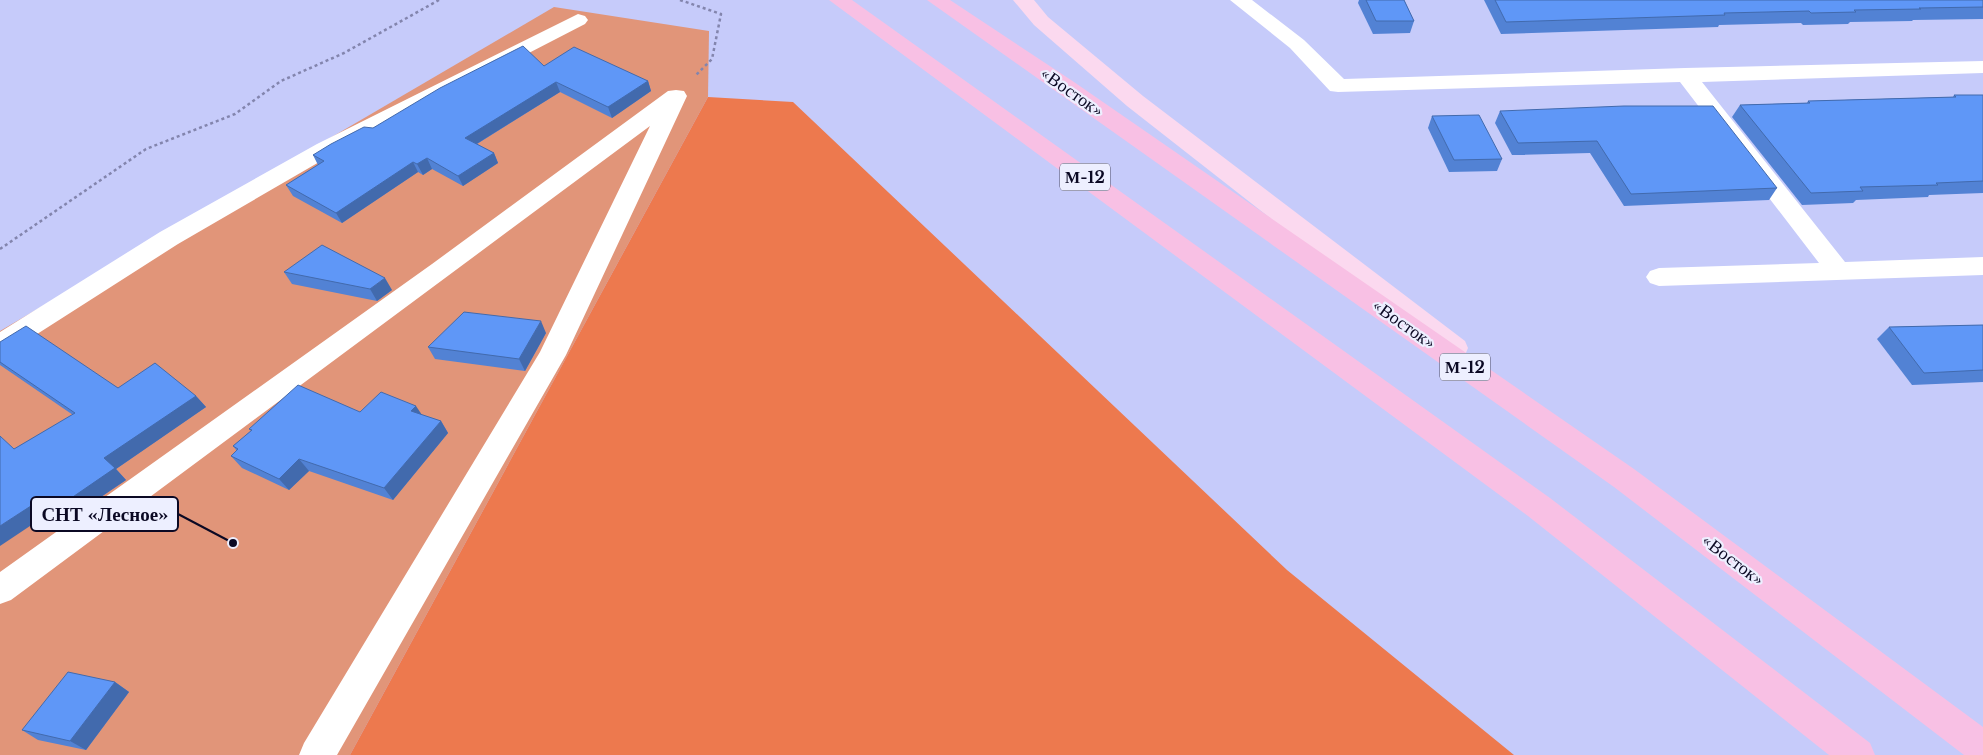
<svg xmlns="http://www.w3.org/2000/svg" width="1983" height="755" font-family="'Libre Baskerville',serif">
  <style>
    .green { fill: #e19579 }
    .forest { fill: #ed794e }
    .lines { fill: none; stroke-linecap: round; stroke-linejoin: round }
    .path { stroke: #8385ad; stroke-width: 2.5; stroke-dasharray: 3 3; stroke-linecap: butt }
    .minor { fill: #fff; fill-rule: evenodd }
    .major { fill: #fbd9ef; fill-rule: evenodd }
    .highway { fill: #f8c0e4; fill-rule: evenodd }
    .wall { fill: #5282d4 }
    .shaded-wall { fill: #426aad }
    .building { fill: #5f97f7; stroke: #426aad }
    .labels { text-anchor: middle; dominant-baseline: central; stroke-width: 4.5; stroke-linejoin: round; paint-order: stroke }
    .shield { fill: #edefff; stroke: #4f4e66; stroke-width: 1 }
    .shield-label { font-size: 16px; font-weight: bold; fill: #0b0924 }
    .street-label { font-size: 18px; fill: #0b0924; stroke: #edefff }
    .leader { fill: none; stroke: #0b0924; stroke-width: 2 }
    .callout-dot { fill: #0b0924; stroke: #edefff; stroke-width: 2 }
    .callout { fill: #edefff; stroke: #0b0924; stroke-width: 2 }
    .callout-label { font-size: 19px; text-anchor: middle; font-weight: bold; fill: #0b0924 }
  </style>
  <rect width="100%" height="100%" fill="#c6cbfa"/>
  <path class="green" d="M554,7l155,24 -1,66 -358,658h-350v-424z"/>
  <path class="forest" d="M708,97l85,5 494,468 227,185h-1164z"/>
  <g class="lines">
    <g class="path">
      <path d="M680,0l41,14 -9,45 -17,17"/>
      <path d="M0,249l146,-100 89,-35 46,-33 63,-28 95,-53"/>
    </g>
    <g class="minor">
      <path d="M1230,0h22l52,40 40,39 341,-11 298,-7v12l-281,9 143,180 138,-5v18l-324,11 -9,-3 -4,-6 4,-6 9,-3 160,-5 -139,-181 -342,10 -8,-1 -40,-43z"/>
      <path d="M578,14l7,2 3,4 -3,4 -252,130 -155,90 -169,108 -9,3v-23l160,-100 157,-88z"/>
      <path d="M676,90l8,1 3,5 -121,259 -229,400h-38l5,-12 236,-391 110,-226 -639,474 -11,4v-32l432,-308 236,-173z"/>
    </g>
    <path class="major" d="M1013,0h21l14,17 95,79 322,245 3,7 -3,7 -10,3 -10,-3 -318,-249 -93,-81z"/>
    <g class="highway">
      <path d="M829,0h23l698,498 320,245 5,12h-46l-301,-239z"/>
      <path d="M927,0h23l124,82 560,387 349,258v28h-19l-350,-268z"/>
    </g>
  </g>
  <g class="wall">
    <path d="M1359,0h45l10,21 -4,12 -37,1 -15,-31z"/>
    <path d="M1484,0h499v19l-70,1 -1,1 -62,1 -2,2 -45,1 -2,-2 -82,2 -1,2 -217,7z"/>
    <path d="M544,66l104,15 3,10 -39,27 -52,-26 -83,52 17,9 4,10 -35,23 -31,-17 -9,6 -5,-3 -76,51 -49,-27 -7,-11 32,-20 -5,-10 60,-27z"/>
    <path d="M1954,95h29v98l-54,2 -1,2 -72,3 -3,3 -51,2 -70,-88 8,-12 67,-2 1,-2 145,-4z"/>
    <path d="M1500,111l277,77 -8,12 -145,6 -34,-53 -78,2 -17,-32z"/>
    <path d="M1432,116l70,43 -5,12 -48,1 -21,-44z"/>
    <path d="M284,272l108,18 -15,11 -85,-17z"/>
    <path d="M1983,325v57l-71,3 -35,-46 12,-12z"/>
    <path d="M546,333l-21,38 -90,-12 -7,-12z"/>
    <path d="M0,342l118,46 78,8 10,11 -90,62 10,11 -65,44 -13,-10 -34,-65 59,-34 -73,-50z"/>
    <path d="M422,415l19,6 7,12 -55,67 -84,-29 -20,19 -47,-22 -11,-12 6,-5 -4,-5 18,-15 -2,-2z"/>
    <path d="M115,682l14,10 -43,58 -48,-10 -16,-10z"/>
  </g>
  <g class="shaded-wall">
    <path d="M648,81l3,10 -39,27 -4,-11z"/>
    <path d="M556,82l4,10 -90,56 -5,-10z"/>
    <path d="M494,153l4,10 -35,23 -5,-10z"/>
    <path d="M427,158l5,11 -9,6 -6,-11z"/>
    <path d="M413,162l5,10 -76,51 -6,-10z"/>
    <path d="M385,278l7,12 -15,11 -7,-12z"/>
    <path d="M541,321l5,12 -21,38 -6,-12z"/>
    <path d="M196,396l10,11 -90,62 10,11 -65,44 -13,-10 -48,32v-20z"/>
    <path d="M416,406l8,12 -13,-7z"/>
    <path d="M441,421l7,12 -55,67 -9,-12z"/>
    <path d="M299,459l10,12 -20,19 -10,-11z"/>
    <path d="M115,682l14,10 -43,58 -16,-9z"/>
  </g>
  <g class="building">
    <path d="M1366,0h38l10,21h-38z"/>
    <path d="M1495,0h488v7l-64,1 2,1 -67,1 2,2 -45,1 -2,-2 -85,2 1,2 -219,7z"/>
    <path d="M523,46l21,20 30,-19 74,34 -40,26 -52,-25 -91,56 29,15 -36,23 -31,-18 -10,6 -4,-2 -77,51 -50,-28 38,-24 -11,-6 18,-11 33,-17 9,1 67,-40z"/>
    <path d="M1954,95h29v86l-47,2 2,2 -78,2 3,4 -52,2 -71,-88 70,-2 -2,-2 148,-4z"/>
    <path d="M1624,106h89l64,82 -146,6 -34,-53 -79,2 -18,-32z"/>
    <path d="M1479,115l23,44 -48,1 -22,-44z"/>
    <path d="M322,245l63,33 -15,11 -86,-17z"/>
    <path d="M464,312l77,9 -22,38 -91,-12z"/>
    <path d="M1983,325v45l-59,3 -35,-46z"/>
    <path d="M26,326l92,62 37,-25 41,33 -92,62 11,10 -67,46 -11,-12 -37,24v-90l14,13 61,-36 -75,-51v-20z"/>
    <path d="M298,385l62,27 21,-20 35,14 -5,5 30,10 -57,67 -85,-29 -20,20 -48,-23 7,-7 -5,-3 19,-16 -3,-1z"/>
    <path d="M68,672l47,10 -45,59 -48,-11z"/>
  </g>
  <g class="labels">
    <g class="shield">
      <rect x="1060" y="163.5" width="50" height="27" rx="4"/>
      <rect x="1440" y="353.5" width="50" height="27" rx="4"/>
    </g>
    <g class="shield-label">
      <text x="1085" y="177">М-12</text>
      <text x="1465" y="367">М-12</text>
    </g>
    <g class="street-label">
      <text transform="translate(1072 92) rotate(35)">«Восток»</text>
      <text transform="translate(1404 324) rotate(35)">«Восток»</text>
      <text transform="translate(1733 560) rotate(37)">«Восток»</text>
    </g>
  </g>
  <path class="leader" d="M233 543L178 514"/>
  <circle class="callout-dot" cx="233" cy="543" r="5"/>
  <rect class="callout" x="31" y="497" width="147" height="34" rx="5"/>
  <g class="callout-label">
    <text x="105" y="521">СНТ «Лесное»</text>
  </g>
</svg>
